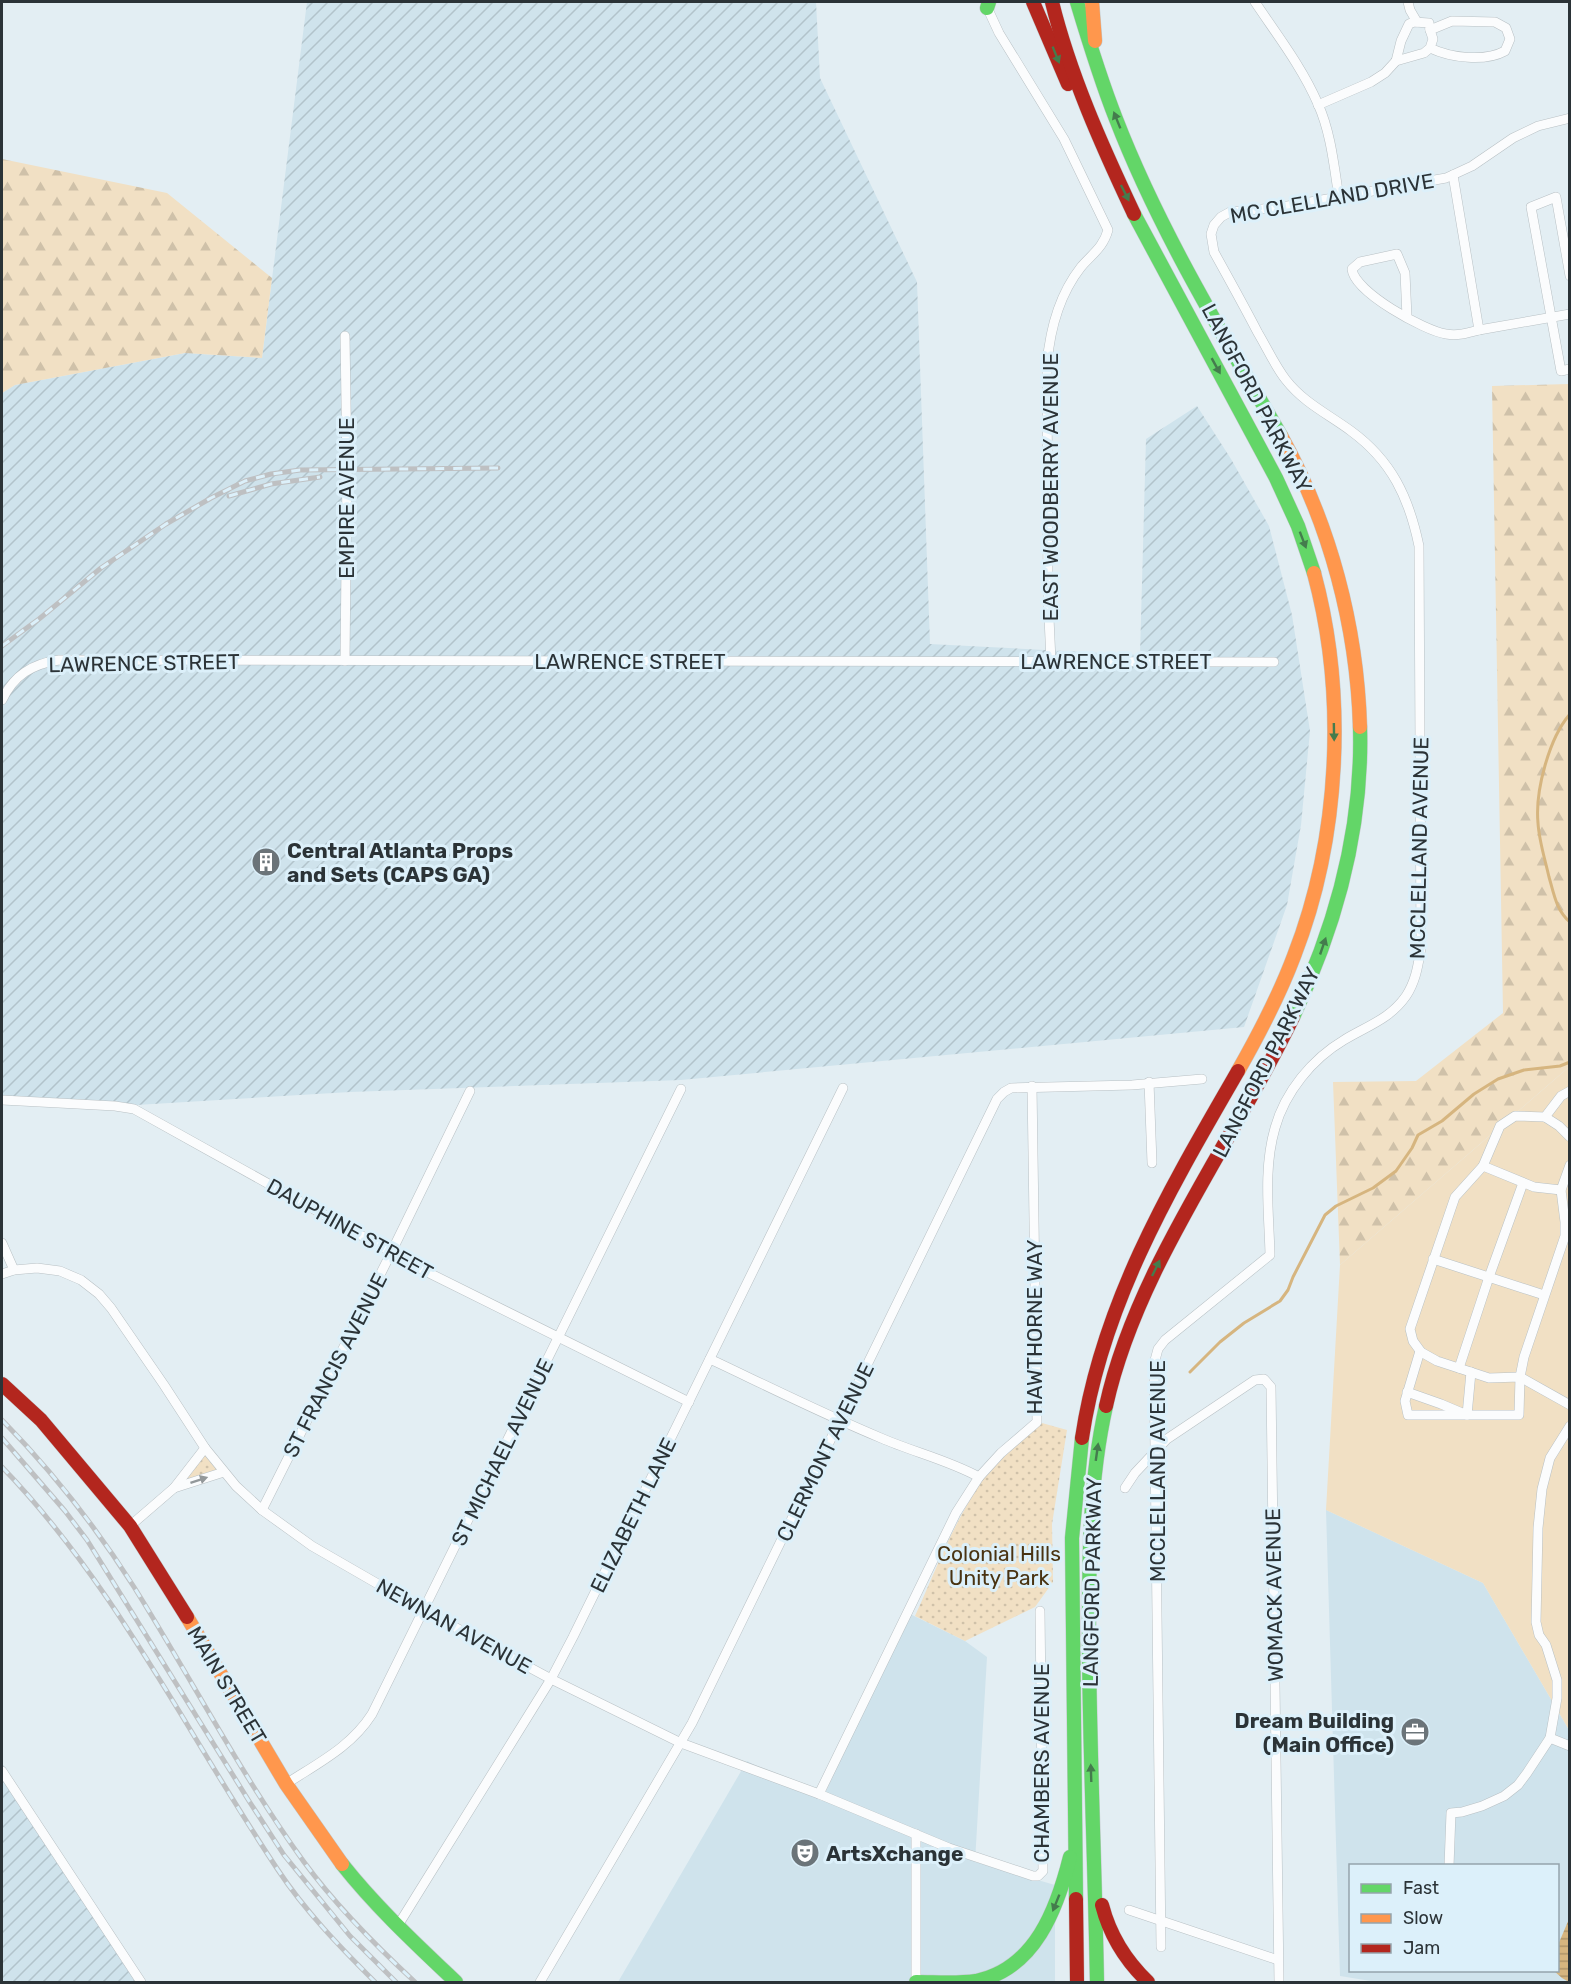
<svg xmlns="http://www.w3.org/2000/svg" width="1571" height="1984" font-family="Rubik,sans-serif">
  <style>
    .built { fill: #cfe3ec; fill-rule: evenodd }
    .industrial { fill: url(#industrial-furrows) }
    .grass { fill: #f1e0c4 }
    .forest { fill: url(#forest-firs) }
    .park { fill: url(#park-dots) }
    .water { fill: url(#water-rules) }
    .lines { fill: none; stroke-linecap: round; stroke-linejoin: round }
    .stream { stroke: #d6b57f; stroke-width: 3 }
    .street-casing { stroke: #b8c0c4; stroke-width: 10 }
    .fast-casing { stroke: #c2c8cb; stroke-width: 15 }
    .slow-casing { stroke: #c2c8cb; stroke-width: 15 }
    .jam-casing { stroke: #c2c8cb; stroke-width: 15 }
    .street { stroke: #fbfcfd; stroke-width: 9 }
    .fast { stroke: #63d668; stroke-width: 14 }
    .slow { stroke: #ff974d; stroke-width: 14 }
    .jam { stroke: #b3261e; stroke-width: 14 }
    .rail-casing { stroke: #bec0c2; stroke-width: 5 }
    .rail { stroke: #dcf0fa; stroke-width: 3; stroke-dasharray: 9; stroke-linecap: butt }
    .oneway { fill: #447c4d }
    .oneway2 { fill: #93989a }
    .labels { text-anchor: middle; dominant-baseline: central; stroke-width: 6; stroke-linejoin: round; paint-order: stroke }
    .street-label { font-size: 21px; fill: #2b3337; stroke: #dcf0fa }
    .poi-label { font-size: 21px; font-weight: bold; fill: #2b3337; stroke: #dcf0fa; text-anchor: start }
    .park-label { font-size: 21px; fill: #493311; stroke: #dcf0fa }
  </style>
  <defs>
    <pattern id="industrial-furrows" width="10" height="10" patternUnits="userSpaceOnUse" patternTransform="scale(1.5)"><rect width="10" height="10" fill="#cfe3ec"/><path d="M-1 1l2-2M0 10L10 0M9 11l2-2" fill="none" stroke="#b2c3cb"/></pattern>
    <pattern id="forest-firs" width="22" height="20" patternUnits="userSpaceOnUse" patternTransform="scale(1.5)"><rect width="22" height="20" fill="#f1e0c4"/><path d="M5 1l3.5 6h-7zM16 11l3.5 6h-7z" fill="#cfc1a9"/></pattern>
    <pattern id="park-dots" width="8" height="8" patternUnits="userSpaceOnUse" patternTransform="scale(1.5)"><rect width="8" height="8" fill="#f1e0c4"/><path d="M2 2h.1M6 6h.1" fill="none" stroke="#cfc1a9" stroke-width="1.8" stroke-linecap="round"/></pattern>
    <pattern id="water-rules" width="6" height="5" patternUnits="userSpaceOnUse" patternTransform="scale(1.5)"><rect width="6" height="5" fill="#d6b57f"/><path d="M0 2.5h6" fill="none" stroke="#ae9469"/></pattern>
  </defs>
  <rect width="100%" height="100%" fill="#e3eef3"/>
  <g class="built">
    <path d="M1326,1510l157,73 86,147v252h-192l-37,-6zM1350,1866h208v104h-208z"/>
    <path d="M904,1611l61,30 22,16 -12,205 80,23v97h-437l129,-221 75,40z"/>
  </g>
  <g class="industrial">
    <path d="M307,2h509l4,76 97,204 13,362 210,11 6,-216 51,-33 34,53 38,67 23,89 18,116 -9,94 -14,80 -43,122 -563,53 -331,12 -230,14 -118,-7v-706l13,-8 170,-32 77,5z"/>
    <path d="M2,1763l11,19 130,200h-141z"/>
  </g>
  <path class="grass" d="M1569,1067v663l-86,-147 -157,-73 14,-245z"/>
  <g class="forest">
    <path d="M2,159l165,34 105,85 -10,80 -77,-5 -170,32 -13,8z"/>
    <path d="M1569,384v683l-229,198 -7,-183 83,-1 87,-68 -11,-627z"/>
  </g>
  <g class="park">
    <path d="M1042,1423l25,7 -15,94 1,58 -18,25 -70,34 -50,-25c20,-44 38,-92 65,-132 16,-23 41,-42 62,-61z"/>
    <path d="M207,1451l15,19 -43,17z"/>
  </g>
  <path class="water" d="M1569,1919l1,63h-1l-7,-4 -8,-7 4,-1v-25z"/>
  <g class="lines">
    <g class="stream">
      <path d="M1570,714c-21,24 -35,77 -32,109 1,18 7,36 11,54 5,17 7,33 21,45"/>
      <path d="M1190,1372l30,-30 24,-19 36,-22 8,-11 5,-13 32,-62 11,-9 37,-18 23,-17 16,-23 6,-13 24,-14 32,-27 24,-15 26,-9 36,-4 10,-4"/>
    </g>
    <g class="street-casing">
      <g id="street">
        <path d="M1255,2c22,33 47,65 63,102 13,29 16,62 21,94"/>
        <path d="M1408,2l2,8 7,12"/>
        <path d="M986,5l13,28 65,106 44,91c-5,18 -16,24 -27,37 -22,28 -31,62 -34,97l1,232 3,65"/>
        <path d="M1396,61l5,-20 8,-17 5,-2 15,1 1,7"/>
        <path d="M1318,105l53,-23 14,-9 11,-12 28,-8 6,-5 3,-9 -3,-9 22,-9 43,1 11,6 4,11 -5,12c-20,11 -54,7 -75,-3"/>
        <path d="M1570,276l-14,-79 -25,10 30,164 9,-2"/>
        <path d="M1407,317l-2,-44 -8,-19 -37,8 -8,7c2,23 73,62 94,65 12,2 22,-1 33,-4l-26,-155"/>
        <path d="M1479,330l91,-16"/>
        <path d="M345,661l2,-192 -2,-133"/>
        <path d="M2,700c12,-25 30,-36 57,-40l1215,2"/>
        <path d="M1149,1082l3,81"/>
        <path d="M1570,1091l-9,5 -16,21 -30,-1 -15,10 -17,40 -28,31 -45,132 3,12 8,11 16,9 52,17 31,-1 50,28"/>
        <path d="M2,1100l113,6 19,3 291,162 264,131"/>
        <path d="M1545,1117l14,9 11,11"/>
        <path d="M1483,1166l51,21 27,3 9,-25"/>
        <path d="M2,1243l12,27"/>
        <path d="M1433,1259l111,36"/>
        <path d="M2,1274l12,-4 23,-2 23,3 21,9 18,14 12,14 53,77 41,63 31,38 26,24 50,36 111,64 128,69 130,64 138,51 130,54 84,28h5l5,-5 -3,-260"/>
        <path d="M1420,1351l-15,50 3,14h111l1,-38 4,-20 41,-121v-14l-4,-32"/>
        <path d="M710,1359c57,27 113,55 171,79 32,14 67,22 98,39"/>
        <path d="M1459,1368l30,-91 34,-94"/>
        <path d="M1407,1392l34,12 26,11 4,-43"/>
        <path d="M174,1488l50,-16"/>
        <path d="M1125,1488l10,-15 32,-34 88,-59 9,-1 7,8 8,595"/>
        <path d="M262,1510l129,-257 79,-162"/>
        <path d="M130,1526l44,-38 31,-40"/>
        <path d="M1550,1738l20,8"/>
        <path d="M2,1771l139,211"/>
        <path d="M286,1784c32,-21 65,-37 86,-70l309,-625"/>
        <path d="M819,1794l137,-281 23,-36 22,-24 36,-31 -5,-336"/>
        <path d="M1449,1866l2,-53 11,-1 20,-6 22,-10 14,-11 9,-12 23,-35 7,-40v-18l-11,-35 -7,-10 -3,-13 2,-94 4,-39 8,-31 20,-32"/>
        <path d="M1129,1910l149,50"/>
        <path d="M397,1927l154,-248 22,-42 270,-549"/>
        <path d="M1161,1947l-7,-583 4,-15 7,-9 105,-85c-1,-42 -7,-86 5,-127 10,-36 37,-69 69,-88 23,-14 46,-21 62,-44 10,-15 12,-31 15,-48l-2,-402c-10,-48 -27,-85 -68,-115 -23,-17 -47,-28 -65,-51 -11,-14 -19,-32 -28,-47 -14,-27 -29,-54 -44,-81l-3,-18 3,-9 7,-8 9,-5 52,-5 164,-29 26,-12 41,-28 25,-12 32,-8"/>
        <path d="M540,1982l152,-259 305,-624 7,-7 7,-4 121,-3 70,-6"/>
        <path d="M916,1982v-148"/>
      </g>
    </g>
    <g class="fast-casing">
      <g id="fast">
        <path d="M1077,2c12,40 24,79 39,117 43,111 106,214 165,317"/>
        <path d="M987,8l2,-6"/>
        <path d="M1134,214l142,264 22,48 16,47"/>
        <path d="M1293,1017c43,-91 70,-189 67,-290"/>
        <path d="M342,1864c34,43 74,80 114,118"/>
        <path d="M1076,1899l-4,-361 10,-100"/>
        <path d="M916,1982c19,0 40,2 60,-1 59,-12 81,-72 94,-124"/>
        <path d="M1097,1982c-2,-111 -7,-221 -8,-332 0,-82 -1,-164 17,-244"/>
      </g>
    </g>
    <g class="slow-casing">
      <g id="slow">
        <path d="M1092,2l3,39"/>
        <path d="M1281,436c49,88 76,190 79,291"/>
        <path d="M1238,1071c21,-37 41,-75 56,-115 46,-118 53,-261 20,-383"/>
        <path d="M187,1617l99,167 56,80"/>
      </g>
    </g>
    <g class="jam-casing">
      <g id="jam">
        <path d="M1033,2l35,82"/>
        <path d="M1052,2c18,73 50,144 82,212"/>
        <path d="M2,1384l39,36 89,106 57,91"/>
        <path d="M1106,1406c30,-137 127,-263 187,-389"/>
        <path d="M1082,1438c20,-135 89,-251 156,-367"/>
        <path d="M1076,1899l1,83"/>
        <path d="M1102,1905c8,31 23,55 46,77"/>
      </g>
    </g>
    <use href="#street" class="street"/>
    <use href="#fast" class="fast"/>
    <use href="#slow" class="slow"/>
    <use href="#jam" class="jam"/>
    <g class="rail-casing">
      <g id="rail">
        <path d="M229,496l42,-12 49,-7"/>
        <path d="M2,646l37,-27 62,-51 65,-44 45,-26 34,-17 26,-7 29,-4 198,-2"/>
        <path d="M2,1420c50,51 94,107 132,167 57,91 107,188 170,275 33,45 71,83 111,120"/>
        <path d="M2,1438l63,73 22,29 162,261 35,54 66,81 46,46"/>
        <path d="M2,1467c114,118 185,267 276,403 27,41 63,78 97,112"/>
      </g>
    </g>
    <use href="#rail" class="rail"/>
  </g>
  <defs><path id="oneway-solid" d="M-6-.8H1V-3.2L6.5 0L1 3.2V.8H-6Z" transform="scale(1.5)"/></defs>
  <g class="oneway">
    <use href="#oneway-solid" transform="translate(1056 55) rotate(68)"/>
    <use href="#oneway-solid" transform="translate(1117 120) rotate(-112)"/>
    <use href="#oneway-solid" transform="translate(1125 193) rotate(63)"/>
    <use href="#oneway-solid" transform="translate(1216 366) rotate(61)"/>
    <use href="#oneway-solid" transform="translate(1303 540) rotate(69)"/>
    <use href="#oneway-solid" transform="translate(1334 732) rotate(89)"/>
    <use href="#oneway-solid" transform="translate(1323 946) rotate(-71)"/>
    <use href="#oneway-solid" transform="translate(1156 1268) rotate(-64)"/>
    <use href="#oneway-solid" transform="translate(1097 1452) rotate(-82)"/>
    <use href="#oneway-solid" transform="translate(1091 1773) rotate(-92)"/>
    <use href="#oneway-solid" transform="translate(1056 1903) rotate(112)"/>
  </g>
  <use class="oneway2" href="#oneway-solid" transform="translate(199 1480) rotate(-18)"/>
  <defs>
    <g id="building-disc" transform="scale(1.5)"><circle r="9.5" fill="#6b7479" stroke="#dcf0fa"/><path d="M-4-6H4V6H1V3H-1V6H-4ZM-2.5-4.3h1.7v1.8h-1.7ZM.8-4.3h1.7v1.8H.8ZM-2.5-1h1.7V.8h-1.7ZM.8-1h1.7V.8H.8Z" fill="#fff"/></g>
    <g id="office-disc" transform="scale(1.5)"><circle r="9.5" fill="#6b7479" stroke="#dcf0fa"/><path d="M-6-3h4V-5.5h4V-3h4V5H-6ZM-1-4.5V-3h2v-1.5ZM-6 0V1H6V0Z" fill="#fff"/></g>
    <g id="theatre-disc" transform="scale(1.5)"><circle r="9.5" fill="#6b7479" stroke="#dcf0fa"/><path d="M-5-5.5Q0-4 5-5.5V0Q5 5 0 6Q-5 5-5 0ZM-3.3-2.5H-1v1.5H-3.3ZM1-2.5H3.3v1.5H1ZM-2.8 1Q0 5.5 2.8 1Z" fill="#fff"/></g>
  </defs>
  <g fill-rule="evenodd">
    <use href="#building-disc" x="266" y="862"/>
    <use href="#office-disc" x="1415" y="1732"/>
    <use href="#theatre-disc" x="805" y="1853"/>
  </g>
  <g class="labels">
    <g class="street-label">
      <text transform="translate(1332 198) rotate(-10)">MC CLELLAND DRIVE</text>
      <text transform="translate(1257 398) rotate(62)">LANGFORD PARKWAY</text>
      <text transform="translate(1050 487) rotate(-90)">EAST WOODBERRY AVENUE</text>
      <text transform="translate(346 498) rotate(-90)">EMPIRE AVENUE</text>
      <text x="630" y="661">LAWRENCE STREET</text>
      <text x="1116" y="661">LAWRENCE STREET</text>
      <text transform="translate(144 663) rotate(-1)">LAWRENCE STREET</text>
      <text transform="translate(1419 848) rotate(-89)">MCCLELLAND AVENUE</text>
      <text transform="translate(1266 1062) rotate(-63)">LANGFORD PARKWAY</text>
      <text transform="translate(350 1229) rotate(29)">DAUPHINE STREET</text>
      <text transform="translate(1034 1327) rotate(-90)">HAWTHORNE WAY</text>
      <text transform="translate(335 1365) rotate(-63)">ST FRANCIS AVENUE</text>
      <text transform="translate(502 1452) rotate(-64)">ST MICHAEL AVENUE</text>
      <text transform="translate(825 1452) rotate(-64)">CLERMONT AVENUE</text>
      <text transform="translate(1157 1471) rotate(-90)">MCCLELLAND AVENUE</text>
      <text transform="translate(633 1515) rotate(-64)">ELIZABETH LANE</text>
      <text transform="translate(1092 1582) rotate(-89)">LANGFORD PARKWAY</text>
      <text transform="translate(1274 1595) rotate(-91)">WOMACK AVENUE</text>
      <text transform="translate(454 1626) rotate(29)">NEWNAN AVENUE</text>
      <text transform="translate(227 1685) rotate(59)">MAIN STREET</text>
      <text transform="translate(1041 1763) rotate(-90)">CHAMBERS AVENUE</text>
    </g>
    <g class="poi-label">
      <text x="287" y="850">Central Atlanta Props<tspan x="287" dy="24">and Sets (CAPS GA)</tspan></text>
      <text x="1394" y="1720" text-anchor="end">Dream Building<tspan x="1394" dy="24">(Main Office)</tspan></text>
      <text x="826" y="1853">ArtsXchange</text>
    </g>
    <g class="park-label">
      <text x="999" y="1553">Colonial Hills<tspan x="999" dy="24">Unity Park</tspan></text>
    </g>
  </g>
  <rect width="1571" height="1984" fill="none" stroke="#2b3337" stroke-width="6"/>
  <rect x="1349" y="1864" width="210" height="108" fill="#dcf0fa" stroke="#95a4ac" stroke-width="1.5"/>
  <rect x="1361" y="1884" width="30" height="9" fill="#63d668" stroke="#95a4ac" stroke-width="1.5"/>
  <text x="1403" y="1894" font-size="18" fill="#2b3337">Fast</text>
  <rect x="1361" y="1914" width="30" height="9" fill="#ff974d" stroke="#95a4ac" stroke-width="1.5"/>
  <text x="1403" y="1924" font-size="18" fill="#2b3337">Slow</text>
  <rect x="1361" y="1944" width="30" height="9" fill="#b3261e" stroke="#95a4ac" stroke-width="1.5"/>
  <text x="1403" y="1954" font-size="18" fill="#2b3337">Jam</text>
</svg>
